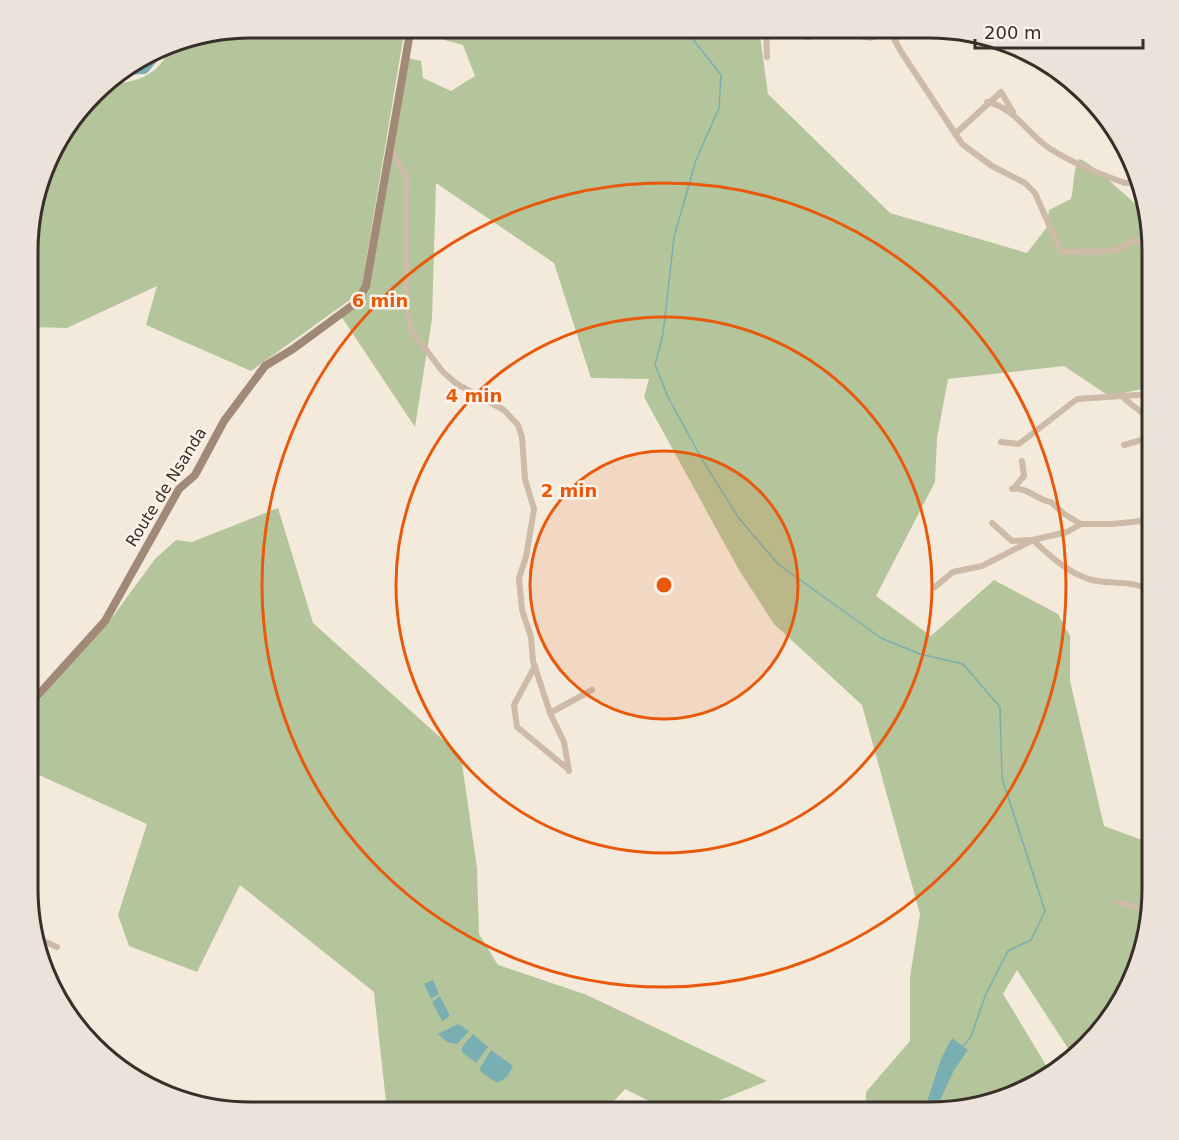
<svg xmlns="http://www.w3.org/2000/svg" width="1179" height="1140" font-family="'DejaVu Sans',sans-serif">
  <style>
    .green { fill: #b4c49b }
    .water { fill: #79aeb3 }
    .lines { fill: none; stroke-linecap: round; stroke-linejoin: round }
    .stream { stroke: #79aeb3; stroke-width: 1.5 }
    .river { stroke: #79aeb3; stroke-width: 10 }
    .street { stroke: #cdbaa7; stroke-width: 6 }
    .secondary { stroke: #a18978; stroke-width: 8 }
    .ring { fill: none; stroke: #e8590c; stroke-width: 3 }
    .labels { text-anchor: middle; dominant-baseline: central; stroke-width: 5; stroke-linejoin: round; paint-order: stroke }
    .street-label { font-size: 16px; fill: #392e28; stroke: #fbf3e9 }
    .rim { fill: none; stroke: #392e28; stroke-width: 3 }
    .centre { fill: #e8590c; stroke: #fbf3e9; stroke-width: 3 }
    .ring-label { font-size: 18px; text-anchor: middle; font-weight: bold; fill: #e8590c; stroke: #fbf3e9; stroke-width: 5; stroke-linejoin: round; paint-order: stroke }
  </style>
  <rect width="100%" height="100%" fill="#f4eadc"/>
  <g class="green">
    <path d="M251,27h154l-44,265 -110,79 -105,-46 11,-39 -90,42 -36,-1v-120l26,-68 43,-52c37,-7 57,-6 74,-46z"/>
    <path d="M413,27l346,1 9,66 122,119 137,40 20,-26 2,-17 22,-11c3,-12 2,-30 8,-40 12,2 54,44 68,55l5,22v151l-43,9 -45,-30 -116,13 -11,59 -2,44 -59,114 55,40 63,-56 64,34 12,22v45l34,145 38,14 10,10v54l-23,85 -56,67 -56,-86 -14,24 46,76c-10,25 -80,38 -105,42 -25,4 -53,1 -79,1l1,-21 44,-51v-64l10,-63 -58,-209 -88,-81 -35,-54 -95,-173 5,-18 -58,-1 -37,-115 -118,-80 -4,136 -17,108 -74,-111 17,-11 50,-247 13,3 2,17 28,13 24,-15 -12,-31 -51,-14z"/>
    <path d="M278,508l35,115 148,133 16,112 2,66 19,31 89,30 180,86 -71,29 -39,-5 -32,-16 -22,24h-188l-29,-11 -12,-110 -134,-107 -43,87 -68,-26 -11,-31 29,-91 -119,-54v-57l83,-94 44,-60 21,-19 16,2z"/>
  </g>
  <g class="water">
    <path d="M433,980l6,14 -8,5 -7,-15z"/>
    <path d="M440,996l10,20 -8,5 -10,-19z"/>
    <path d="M458,1024l11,7 -12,13 -10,-2 -9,-8z"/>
    <path d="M473,1034l15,13 -12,16 -14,-11v-5z"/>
    <path d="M952,1038l16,12 -14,20 -18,39 -11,-1 16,-49z"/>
    <path d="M491,1050l22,16 -6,11 -10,6 -16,-11 -1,-4z"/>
  </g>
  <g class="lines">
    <path class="stream" d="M687,28l5,10 29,37 -2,33 -23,52 -22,77 -11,97 -8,31 13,32 35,64 35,56 40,47 103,74 39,16 43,10 37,43 2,71 43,133 -14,29 -23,11 -22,43 -15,42 -9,12"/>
    <path class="river" d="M124,70l20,-1 16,-19"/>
    <g class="street">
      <path d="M766,28l1,29"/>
      <path d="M789,28l19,9c12,-2 21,-5 34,-5 22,1 24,14 46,-3"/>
      <path d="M889,29l11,21 62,94 30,22 33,17 10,10 26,59 52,-1 22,-11 5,3 12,-2"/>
      <path d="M987,102c29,6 39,31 62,46 23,15 50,26 76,35h7l7,-6"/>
      <path d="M955,134l46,-42 12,20"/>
      <path d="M390,149l17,28 -1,125 5,28 32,42 14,12 47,26 14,15 4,12 3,42 9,30 -8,48 -7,21 3,32 9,27 2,24 17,52 14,29 5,29"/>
      <path d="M1122,396c10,11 22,15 30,28"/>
      <path d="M1001,442l18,2 58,-45 75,-5"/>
      <path d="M1124,445l28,-8"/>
      <path d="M1012,489c17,-2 24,11 39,13l13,12 17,10"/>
      <path d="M1013,489l11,-13 -2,-15"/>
      <path d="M1033,540c17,16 36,34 59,40 19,5 45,-1 60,13"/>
      <path d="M1033,540l34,-8 14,-8h31l40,-4"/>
      <path d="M935,587l18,-15 29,-6 51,-26 -21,1 -20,-18"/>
      <path d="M535,666l-21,39 3,22 52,43"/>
      <path d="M550,713l42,-23"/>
      <path d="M1146,804l6,-20"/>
      <path d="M1117,902l33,9"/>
      <path d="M35,937l22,10"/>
    </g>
    <path class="secondary" d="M29,705l76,-84 74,-132 16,-14 29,-54 41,-55 28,-17 64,-47 9,-16 45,-259"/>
  </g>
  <circle cx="664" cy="585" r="134" fill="#e8590c" fill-opacity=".12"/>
  <g class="ring">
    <circle cx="664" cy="585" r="134"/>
    <circle cx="664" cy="585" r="268"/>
    <circle cx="664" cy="585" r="402"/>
  </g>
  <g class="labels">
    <g class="street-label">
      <text transform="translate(166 487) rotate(-58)">Route de Nsanda</text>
    </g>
  </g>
  <path d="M0 0H1179V1140H0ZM251 38H929A213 213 0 0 1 1142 251V889A213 213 0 0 1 929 1102H251A213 213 0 0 1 38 889V251A213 213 0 0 1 251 38Z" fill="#ebe3da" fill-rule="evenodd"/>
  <path class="rim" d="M251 38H929A213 213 0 0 1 1142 251V889A213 213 0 0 1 929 1102H251A213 213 0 0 1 38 889V251A213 213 0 0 1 251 38Z"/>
  <circle cx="664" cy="585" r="9" class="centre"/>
  <g class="ring-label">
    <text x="380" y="307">6 min</text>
    <text x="474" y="402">4 min</text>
    <text x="569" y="497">2 min</text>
  </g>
  <path d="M975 39v9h168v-9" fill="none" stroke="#392e28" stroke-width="3"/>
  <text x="984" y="39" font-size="18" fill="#392e28" stroke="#fbf3e9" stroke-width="4.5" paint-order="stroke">200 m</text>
</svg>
